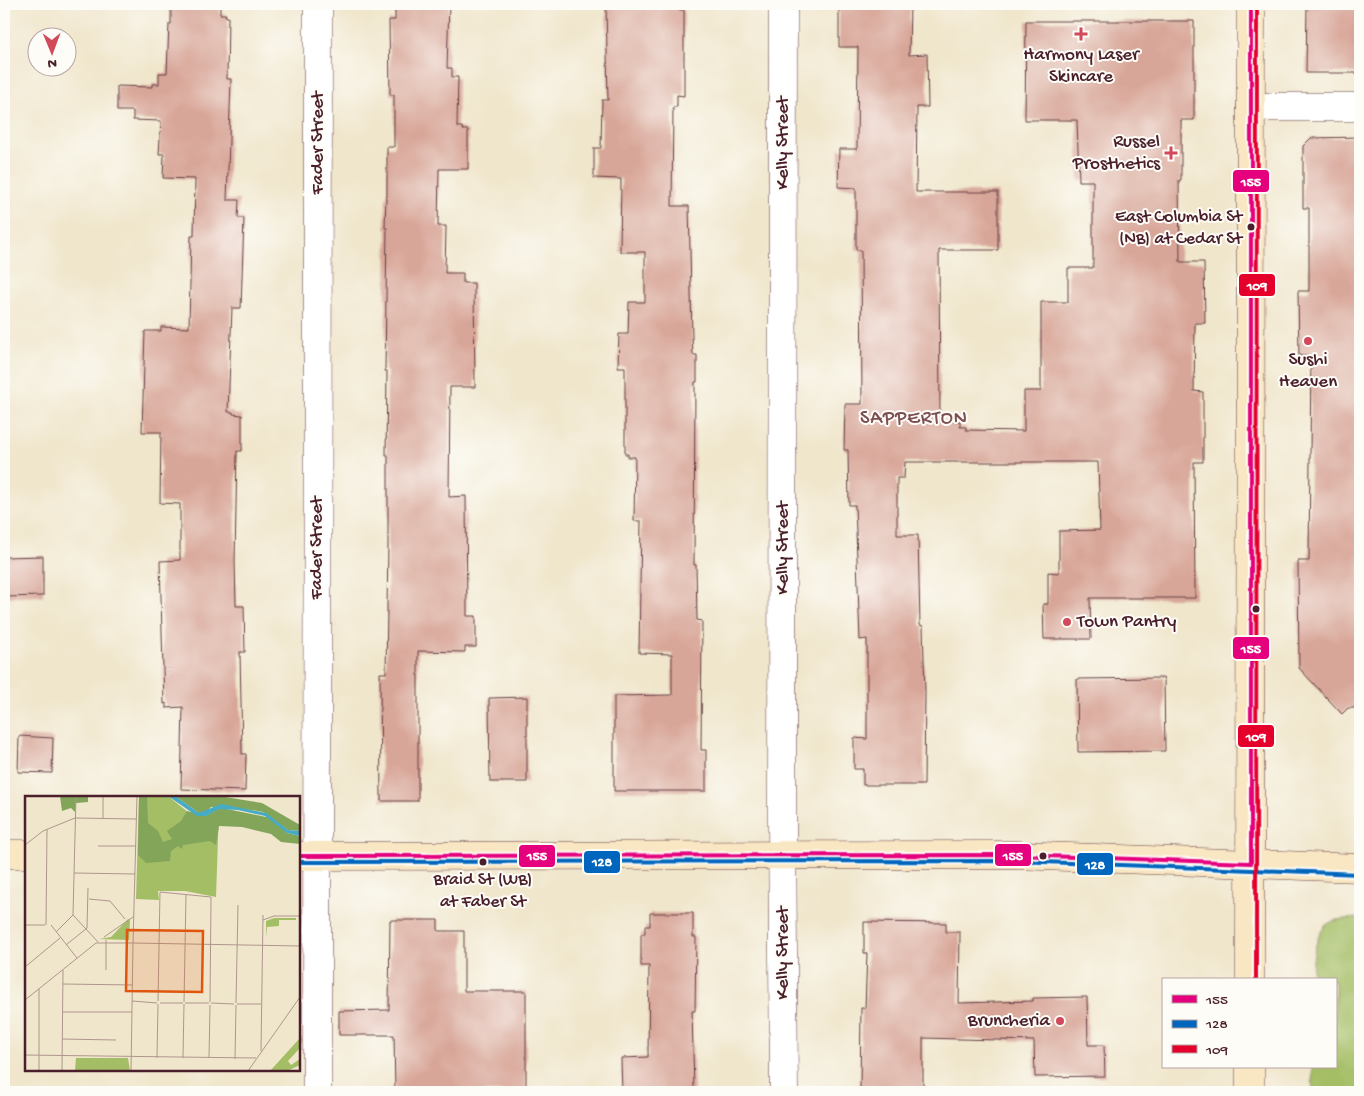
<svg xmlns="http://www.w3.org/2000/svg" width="1364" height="1096" font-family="'Gochi Hand',sans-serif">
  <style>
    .green { fill: #a4be65; stroke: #776e48 }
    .building { fill: #d8a698 }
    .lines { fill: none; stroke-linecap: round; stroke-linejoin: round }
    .street-casing { stroke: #633d43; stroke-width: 29 }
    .secondary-casing { stroke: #633d43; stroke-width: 29 }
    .street { stroke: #fff; stroke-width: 28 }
    .secondary { stroke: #f9e7c3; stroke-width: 28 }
    .bus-1-casing { stroke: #fdfcf7; stroke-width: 8 }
    .bus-2-casing { stroke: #fdfcf7; stroke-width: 8 }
    .bus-3-casing { stroke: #fdfcf7; stroke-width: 8 }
    .bus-1 { stroke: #e5007d; stroke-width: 4 }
    .bus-2 { stroke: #0065bd; stroke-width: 4 }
    .bus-3 { stroke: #e4002b; stroke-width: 4 }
    .poi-dot { fill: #d1495b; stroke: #fdfcf7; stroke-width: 2 }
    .bus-dot { fill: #4a1f2b; stroke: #fdfcf7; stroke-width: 2 }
    .labels { text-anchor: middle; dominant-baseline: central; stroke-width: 4; stroke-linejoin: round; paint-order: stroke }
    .bus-label { font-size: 18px; fill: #4a1f2b; stroke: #fdfcf7; text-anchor: end }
    .poi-label { font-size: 19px; fill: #4a1f2b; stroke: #fdfcf7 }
    .street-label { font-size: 19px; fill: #4a1f2b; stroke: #fdfcf7 }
    .neighbourhood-label { font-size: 20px; letter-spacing: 1px; fill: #7c4e51; stroke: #fdfcf7 }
    .inset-road { fill: none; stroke: #ae968c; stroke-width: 1 }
    .view { fill: #e0560e; fill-opacity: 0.15; stroke: #e0560e; stroke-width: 2.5 }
    .inset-edge { fill: none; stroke: #4a1f2b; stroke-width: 2.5 }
    .line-badge { stroke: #fdfcf7; stroke-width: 2 }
    .badge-label { font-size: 14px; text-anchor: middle; font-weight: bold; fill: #fff }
  </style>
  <rect width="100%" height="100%" fill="#fdfcf7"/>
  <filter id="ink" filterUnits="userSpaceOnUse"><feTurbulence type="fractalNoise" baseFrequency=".02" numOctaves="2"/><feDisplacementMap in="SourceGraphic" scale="10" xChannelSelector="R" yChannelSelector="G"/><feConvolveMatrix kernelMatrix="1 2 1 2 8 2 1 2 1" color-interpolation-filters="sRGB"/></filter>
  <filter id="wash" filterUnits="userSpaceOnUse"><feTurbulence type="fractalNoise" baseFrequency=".0096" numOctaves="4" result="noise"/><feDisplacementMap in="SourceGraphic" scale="20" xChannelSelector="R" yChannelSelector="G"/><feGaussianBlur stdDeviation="1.12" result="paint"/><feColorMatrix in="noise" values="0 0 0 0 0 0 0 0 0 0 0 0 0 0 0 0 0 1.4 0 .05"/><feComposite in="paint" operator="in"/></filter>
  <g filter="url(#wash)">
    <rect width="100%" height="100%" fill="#f0e6cc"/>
    <path class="green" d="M1360,918v174h-47l-1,-25h23v-87h-23c0,-16 2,-41 13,-54 8,-8 25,-7 35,-8z"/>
    <g id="blocks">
      <g class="building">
        <path d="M171,4h49v10h6l-1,2 3,1 -1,62h4l-4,121h12l-1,18h6l-3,90h-9l-4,104h5v2l9,1v36h-5l-2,110 1,45h8l1,46h-5l2,102h4l-1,37 -64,-2 2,-82 -17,1v-5l-2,1 -4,-143 20,-1v-56l-20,-1 1,-71h-19l3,-101h16v-4l28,1 2,-92h3l1,-57 -32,-1 1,-24h-5l2,-33 -28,-1v-9h-16v-25l35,1v-3h7v-11h8l2,-49h2z"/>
        <path d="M395,4h54l-2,64h5v9h6l-1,50h5l1,3h5v39h-29l-1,57h8l-1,47h18v10h11l1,104h-25l-1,110 17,-1 1,120h9v31h-11v5l-47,-1v150h-37l-1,-128h6l2,-128v-90h-2l1,-84h-2l2,-143h-2l1,-31h1v-50h7v-52h-4l-1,-75h6z"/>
        <path d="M606,4h70v6h8v86l-7,-1v12h-4l-1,99h17l3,131 1,18h4v27h-2l-1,183h2l1,55 5,1 -1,129h5v41h-92v-95l58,-1v-41l-33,-1 2,-132h-7l1,-64h-7v-3h-3v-87h-7l1,-33h9l1,-32h16v-50h-25l1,-73 -27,-1v-30h7l1,-48h6z"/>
        <path d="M839,4h71l-1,51 18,-1 1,53h-11l-1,85h82v58h-59l1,172 20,-1v6h6v3l58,1v-40h17v-89h27v-34h25v-87h-14l-2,-61h-52l1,-99h168v99h-13v60h-2l1,82h24l1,61h-10l-1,68 9,1v70h-9l1,136h-105l1,41h-47l-1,-35h5v-32l11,1v-42l41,-1 -2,-68h-193l-1,16h-7v57h21l2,90 3,1 2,66 -1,93h-61v-16h-9v-31l13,1v-100l-7,1 -5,-135h-6l-1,-55h-4l1,-46h17l-1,-154h-5v-62l-18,-1 1,-38h18l1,-102h-19z"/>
        <path d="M1307,4h53v69h-54z"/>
        <path d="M1360,137v571h-12l-6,6 -43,-46 -1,-107h11l2,-205h-12l-1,-65h11v-83h-6v-62l8,-8z"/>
        <path d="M43,556v40l-39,1v-40z"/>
        <path d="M1164,678l1,73 -87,1 -1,-73z"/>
        <path d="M527,697v85h-37l-1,-84z"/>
        <path d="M19,736l34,2 -1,35 -34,-1z"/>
        <path d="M650,913h43v24h3l-1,74h-3l2,81h-72l-1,-34 27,-1 1,-91h-8v-32h4v-8h5z"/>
        <path d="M390,920h48v11h26v60h62v101h-131l-1,-57h-55v-24l50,-1z"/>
        <path d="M864,922l82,1v9h14l-1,71 74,-2v-3l54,-1 1,48h16l1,31 -70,1 -1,-36 -111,-3v54h-63l1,-84h4l2,-55h-3z"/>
      </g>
    </g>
  </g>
  <g filter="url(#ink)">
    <use href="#blocks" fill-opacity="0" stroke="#633d43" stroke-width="1"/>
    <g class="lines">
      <g class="street-casing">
        <g id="street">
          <path d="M783,4l-1,811 2,277"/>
          <path d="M1251,107h109"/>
          <path d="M317,1092l1,-1088"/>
        </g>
      </g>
      <g class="secondary-casing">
        <g id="secondary">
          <path d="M4,854h22"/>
          <path d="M299,856l717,-1 344,13"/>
          <path d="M1250,980l1,-976"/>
          <path d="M1250,1092v-25"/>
        </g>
      </g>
      <use href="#street" class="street"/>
      <use href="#secondary" class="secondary"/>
      <g class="bus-1-casing">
        <g id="bus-1">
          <path d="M1251,4v859"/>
          <path d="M299,856l717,-1 235,8"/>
        </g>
      </g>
      <g class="bus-2-casing">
        <path id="bus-2" d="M299,862l717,-1 344,13"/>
      </g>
      <g class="bus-3-casing">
        <path id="bus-3" d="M1256,980l1,-976"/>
      </g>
      <use href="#bus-1" class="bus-1"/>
      <use href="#bus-2" class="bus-2"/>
      <use href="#bus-3" class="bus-3"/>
    </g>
  </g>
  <g class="poi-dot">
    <path d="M1078.5 26.5h5v5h5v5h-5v5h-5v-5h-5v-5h5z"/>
    <path d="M1168.5 145.5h5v5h5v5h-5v5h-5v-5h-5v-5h5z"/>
    <circle cx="1308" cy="341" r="5"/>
    <circle cx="1067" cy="622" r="5"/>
    <circle cx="1060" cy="1021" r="5"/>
  </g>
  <g class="bus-dot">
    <circle cx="1251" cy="227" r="4.5"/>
    <circle cx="1256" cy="609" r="4.5"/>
    <circle cx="1043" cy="856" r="4.5"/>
    <circle cx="483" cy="862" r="4.5"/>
  </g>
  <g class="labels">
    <g class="bus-label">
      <text x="1242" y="217">East Columbia St<tspan x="1242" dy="22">(NB) at Cedar St</tspan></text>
      <text x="483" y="880" text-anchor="middle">Braid St (WB)<tspan x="483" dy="22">at Faber St</tspan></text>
    </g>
    <g class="poi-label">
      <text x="1081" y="55">Harmony Laser<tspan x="1081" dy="22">Skincare</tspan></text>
      <text x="1160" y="142" text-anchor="end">Russel<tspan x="1160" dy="22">Prosthetics</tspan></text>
      <text x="1308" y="360">Sushi<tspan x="1308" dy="22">Heaven</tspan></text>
      <text x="1077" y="622" text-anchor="start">Town Pantry</text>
      <text x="1050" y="1021" text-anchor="end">Bruncheria</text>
    </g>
    <g class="street-label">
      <text transform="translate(318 143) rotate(-90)">Fader Street</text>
      <text transform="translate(783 143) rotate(-90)">Kelly Street</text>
      <text transform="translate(317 548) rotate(-90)">Fader Street</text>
      <text transform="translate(783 548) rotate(-90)">Kelly Street</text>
      <text transform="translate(783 953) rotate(-90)">Kelly Street</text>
    </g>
    <g class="neighbourhood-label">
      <text x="914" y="419">SAPPERTON</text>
    </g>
  </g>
  <g transform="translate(25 796)">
    <rect width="275" height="275" fill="#f0e6cc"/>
    <path d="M114,0h29l21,17 30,-4 -3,88 -31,-6h-27l1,9 -23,-1zM249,122h22v2h-17v6l-12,1 -1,10v-16zM103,123l2,1 -1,20 -30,-1 12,-2zM275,242v10l-12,13 3,4 9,-6v6l-13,6h-17zM51,262h52l2,13h-55z" fill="#a4be65"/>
    <path d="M35,0h28v6l-12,1 -1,9 -4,-4 -9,3zM114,0h8l1,27 10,8 5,11 9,-3 -5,-8 14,-10 6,-10 19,5 13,-7h8l44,9 16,15 13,3v8l-19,-2 -10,-8 -29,-7 -23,-1 -3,19 -6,-4 -27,4 -1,4 -4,-3 -7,5 -1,10 -24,2 -8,-8zM150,0h44l43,7 38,22v6l-12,-1 -25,-18 -11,-2 -41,-3 -6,6h-6z" fill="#83a55a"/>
    <path d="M143,0h7l24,17 22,-9 45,9 22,17 12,1v5l-13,-3 -22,-17 -27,-6 -19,-1 -13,7h-9z" fill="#46abc5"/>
    <path class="inset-road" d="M112,0l-4,147 167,3M78,22v-22M0,49l18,-14 32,-13 61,1M73,50h38M49,77l61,1M64,103l21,2 15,18M48,119l25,27M238,124l11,-4h26M0,129h20M21,129l1,-96M26,129l26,33M31,136l17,-17 3,-119M79,141l29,-20M41,149l21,-17 1,-40M0,171l35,-29M81,174v-30M38,188l70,1M0,204l71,-57h37l-2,128M107,205l25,2M133,205l2,-109 51,5 -1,105M159,206l2,-108M135,207h23M160,207h24M186,207l23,1M211,207l2,-98M212,208h24M38,216h69M37,243l54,1M236,255l2,-136M0,259l231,3M132,262l1,-54M158,262l1,-54M184,262l1,-53M210,263l1,-54M14,275v-82M37,275l1,-101M223,275l52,-74"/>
    <path class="view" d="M102,134l76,1 -1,61 -76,-1z"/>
    <rect width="275" height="275" class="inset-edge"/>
  </g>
  <g class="line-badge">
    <rect x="1232" y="169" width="38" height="24" rx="5" fill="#e5007d"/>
    <rect x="1238" y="273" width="38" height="24" rx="5" fill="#e4002b"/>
    <rect x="1232" y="636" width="38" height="24" rx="5" fill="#e5007d"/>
    <rect x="1237" y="724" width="38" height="24" rx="5" fill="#e4002b"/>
    <rect x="994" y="843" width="38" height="24" rx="5" fill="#e5007d"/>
    <rect x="518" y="844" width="38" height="24" rx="5" fill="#e5007d"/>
    <rect x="583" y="850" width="38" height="24" rx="5" fill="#0065bd"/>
    <rect x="1076" y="852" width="38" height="24" rx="5" fill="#0065bd"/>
  </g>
  <g class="badge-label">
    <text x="1251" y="186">155</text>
    <text x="1257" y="290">109</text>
    <text x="1251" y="653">155</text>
    <text x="1256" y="741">109</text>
    <text x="1013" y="860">155</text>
    <text x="537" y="860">155</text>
    <text x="602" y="866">128</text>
    <text x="1095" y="869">128</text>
  </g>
  <rect width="1364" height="1096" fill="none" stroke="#fdfcf7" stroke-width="20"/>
  <rect x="1162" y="978" width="175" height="90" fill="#fdfcf7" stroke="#b5a4a5"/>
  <rect x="1172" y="995" width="25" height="8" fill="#e5007d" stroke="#b5a4a5"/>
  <text x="1206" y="1004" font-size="15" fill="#4a1f2b">155</text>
  <rect x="1172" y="1020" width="25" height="8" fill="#0065bd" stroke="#b5a4a5"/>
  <text x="1206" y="1028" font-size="15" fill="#4a1f2b">128</text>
  <rect x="1172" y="1045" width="25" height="8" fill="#e4002b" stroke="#b5a4a5"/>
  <text x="1206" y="1054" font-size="15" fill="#4a1f2b">109</text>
  <g transform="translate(52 52) rotate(179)"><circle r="24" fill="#fdfcf7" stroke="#b5a4a5"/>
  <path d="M0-4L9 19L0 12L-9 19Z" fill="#d1495b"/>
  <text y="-8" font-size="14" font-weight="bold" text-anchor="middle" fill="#4a1f2b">N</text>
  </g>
</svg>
